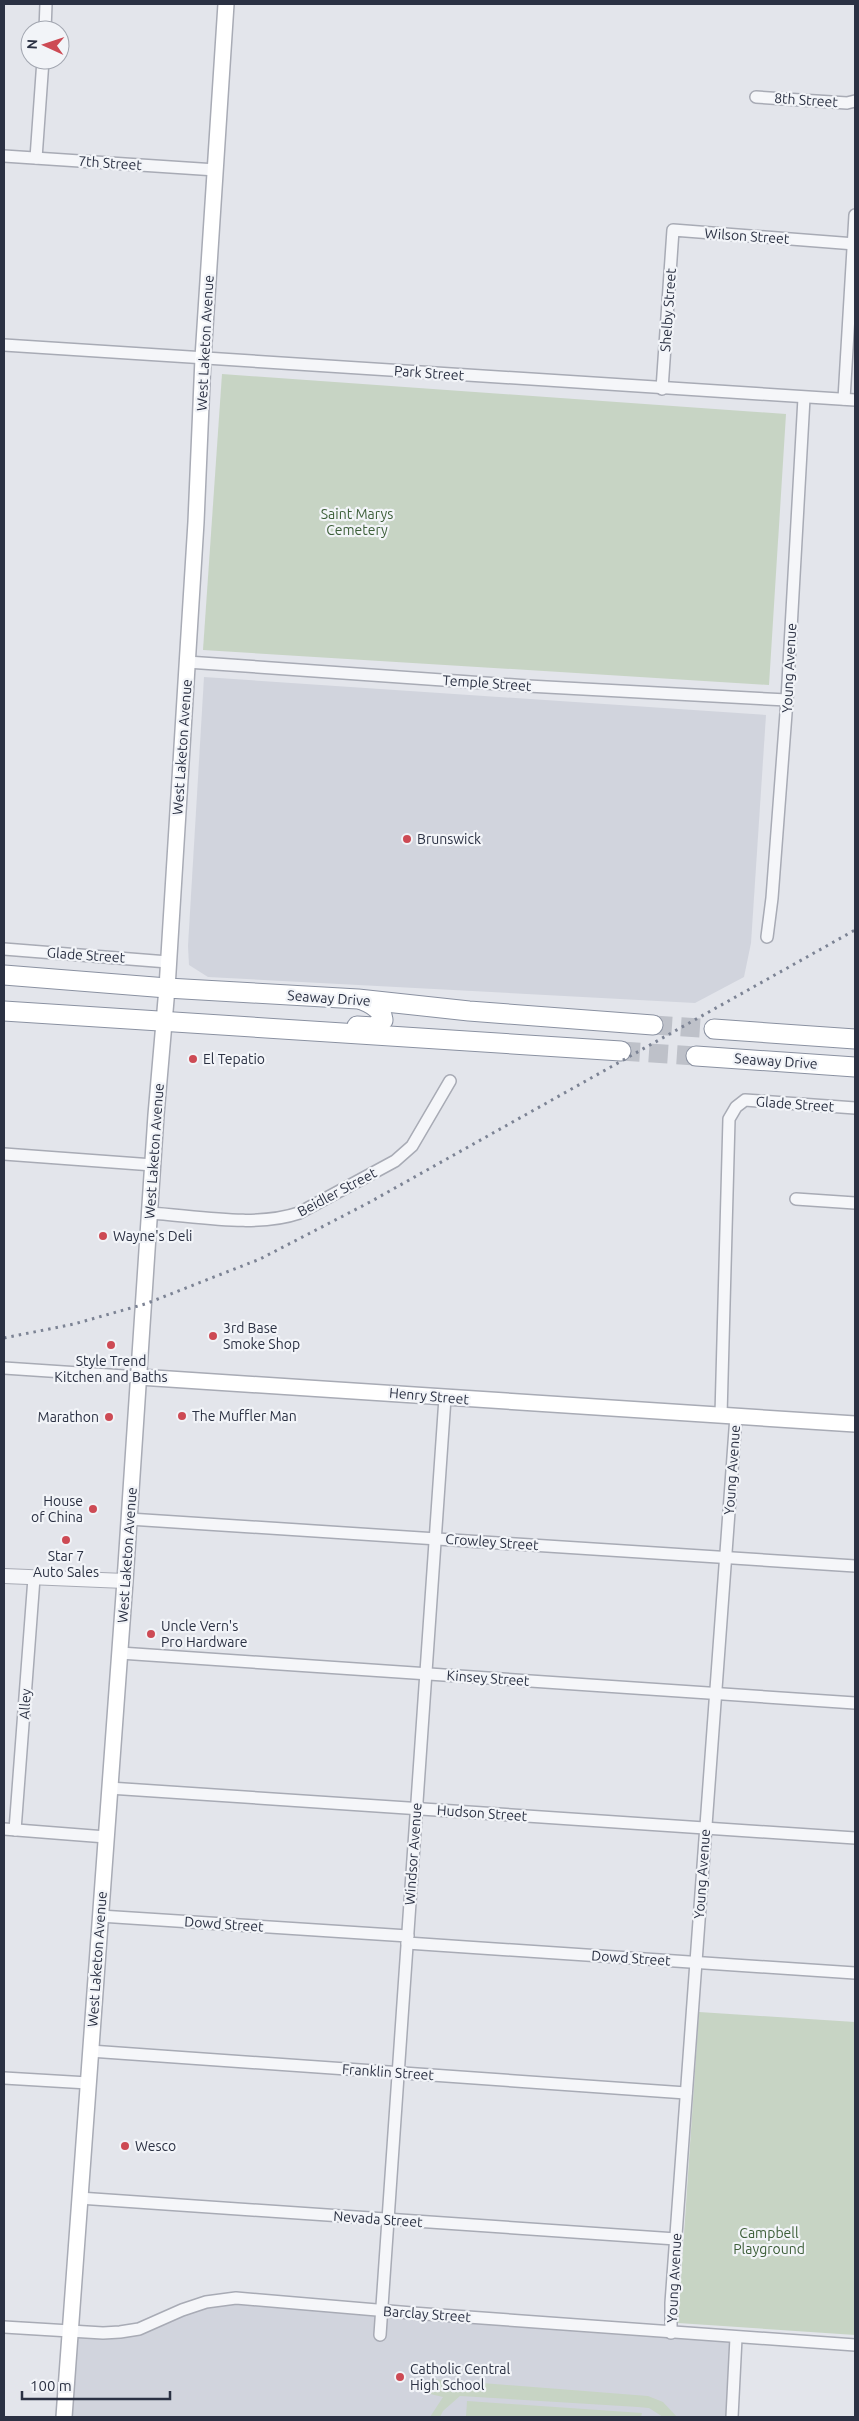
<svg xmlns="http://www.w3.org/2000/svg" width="859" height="2421" font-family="Ubuntu,sans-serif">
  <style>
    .built { fill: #d1d4dd }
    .green { fill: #c7d4c4 }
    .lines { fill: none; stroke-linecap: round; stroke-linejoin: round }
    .trunk-tunnel { stroke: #bec1c9; stroke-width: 19; stroke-dasharray: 19 9; stroke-linecap: butt }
    .minor-casing { stroke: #a8abb5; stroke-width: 14 }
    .tertiary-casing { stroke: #a8abb5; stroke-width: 16 }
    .secondary-casing { stroke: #a8abb5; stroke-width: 18 }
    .trunk-casing { stroke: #8a91a1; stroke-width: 21 }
    .minor { stroke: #f5f6f9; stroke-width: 11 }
    .tertiary { stroke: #f5f6f9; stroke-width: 14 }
    .secondary { stroke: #fff; stroke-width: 15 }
    .trunk { stroke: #fff; stroke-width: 19 }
    .rail { stroke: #7c8394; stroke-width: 3; stroke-dasharray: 2.5 5; stroke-linecap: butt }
    .poi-dot { fill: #cd4a54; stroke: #f2f4f8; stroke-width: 2 }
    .labels { text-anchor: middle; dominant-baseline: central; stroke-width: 4.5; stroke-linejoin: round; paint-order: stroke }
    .street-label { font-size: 14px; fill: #2b3143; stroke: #f2f4f8 }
    .park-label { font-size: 14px; fill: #3c5e38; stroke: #f2f4f8 }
    .poi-label { font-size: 14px; fill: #2b3143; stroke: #f2f4f8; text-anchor: start }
  </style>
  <rect width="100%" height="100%" fill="#e3e5eb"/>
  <g class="built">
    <path d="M204,677l562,38 -15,228 -7,34 -49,26 -487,-26 -19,-12 -1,-19z"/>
    <path d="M236,2298l500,40 -5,79h-667l7,-86 32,2z"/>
  </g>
  <g class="green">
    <path d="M222,374l564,40 -17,271 -566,-35z"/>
    <path d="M699,2012l156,10v313l-177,-12z"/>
    <path d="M432,2379l216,17 15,6 14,15h-14l-14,-9 -11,-1 -178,-11 -17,15 -3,6h-10l13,-20 -13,-3z"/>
    <path d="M467,2401l175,12 -1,4h-175z"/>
  </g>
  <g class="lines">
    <g class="trunk-tunnel">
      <path d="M653,1025l61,4"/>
      <path d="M621,1051l75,5"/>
    </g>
    <g class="minor-casing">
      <g id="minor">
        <path d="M45,30l1,-26"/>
        <path d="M756,97l91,6 8,-2"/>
        <path d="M4,156l212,14"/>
        <path d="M36,158l7,-98"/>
        <path d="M4,345l851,55"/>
        <path d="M662,389l11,-159 182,14"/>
        <path d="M844,399l11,-184"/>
        <path d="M187,662l341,24 259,14"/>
        <path d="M767,937l5,-39 15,-198 17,-302"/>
        <path d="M4,949l164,13"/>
        <path d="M4,1154l149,11"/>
        <path d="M796,1199l59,4"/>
        <path d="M150,1213c46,3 105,15 149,0l96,-52 17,-15 38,-65"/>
        <path d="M4,1368l135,9"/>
        <path d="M721,1415l8,-296 7,-12 9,-7 110,8"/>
        <path d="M129,1519l726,47"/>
        <path d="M120,1653l735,50"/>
        <path d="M109,1788l746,50"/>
        <path d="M4,1829l102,8"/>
        <path d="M15,1830l19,-252"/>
        <path d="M100,1916l308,20"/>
        <path d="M407,1943l448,30"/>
        <path d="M90,2051l596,42"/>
        <path d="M4,2078l84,5"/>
        <path d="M79,2198l597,41"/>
        <path d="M4,2327l99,6 17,-1 19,-3 43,-19 24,-8 30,-4 176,15 443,32"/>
        <path d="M671,2333v-30l65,-887"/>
        <path d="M380,2335l65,-937"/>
        <path d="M732,2417l4,-79"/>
      </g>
    </g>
    <g class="tertiary-casing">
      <path id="tertiary" d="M4,1576l121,5"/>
    </g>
    <g class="secondary-casing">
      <g id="secondary">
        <path d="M139,1377l716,47"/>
        <path d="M64,2417l61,-836 31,-466 11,-127 29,-466 7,-164 23,-354"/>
      </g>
    </g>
    <g class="trunk-casing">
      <g id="trunk">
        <path d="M4,975l163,13 191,11 111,12 184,14"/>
        <path d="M4,1011l617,40"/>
        <path d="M357,1026l17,1 9,-7c-1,-11 -11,-16 -21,-20"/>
        <path d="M714,1029l141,10"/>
        <path d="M696,1056l159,11"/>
      </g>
    </g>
    <use href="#minor" class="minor"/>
    <use href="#tertiary" class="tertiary"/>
    <use href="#secondary" class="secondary"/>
    <use href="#trunk" class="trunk"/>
    <path class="rail" d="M4,1338l70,-14 71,-20 115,-45 110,-57 485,-272"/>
  </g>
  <g class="poi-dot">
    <circle cx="407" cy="839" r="5"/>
    <circle cx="193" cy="1059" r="5"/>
    <circle cx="103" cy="1236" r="5"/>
    <circle cx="213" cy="1336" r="5"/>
    <circle cx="111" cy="1345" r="5"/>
    <circle cx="182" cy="1416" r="5"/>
    <circle cx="109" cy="1417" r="5"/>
    <circle cx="93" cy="1509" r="5"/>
    <circle cx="66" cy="1540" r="5"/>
    <circle cx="151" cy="1634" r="5"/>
    <circle cx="125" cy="2146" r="5"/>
    <circle cx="400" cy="2377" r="5"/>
  </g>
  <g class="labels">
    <g class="street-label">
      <text transform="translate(806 100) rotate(4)">8th Street</text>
      <text transform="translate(110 163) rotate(4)">7th Street</text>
      <text transform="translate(747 236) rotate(4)">Wilson Street</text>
      <text transform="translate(668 310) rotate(-86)">Shelby Street</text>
      <text transform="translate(205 343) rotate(-87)">West Laketon Avenue</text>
      <text transform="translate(429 373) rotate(4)">Park Street</text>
      <text transform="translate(789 668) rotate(-87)">Young Avenue</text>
      <text transform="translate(487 683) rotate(4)">Temple Street</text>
      <text transform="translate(182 747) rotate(-86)">West Laketon Avenue</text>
      <text transform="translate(86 955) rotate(4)">Glade Street</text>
      <text transform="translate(329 998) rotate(4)">Seaway Drive</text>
      <text transform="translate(776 1061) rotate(4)">Seaway Drive</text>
      <text transform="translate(795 1104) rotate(4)">Glade Street</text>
      <text transform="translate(154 1151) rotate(-86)">West Laketon Avenue</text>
      <text transform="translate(337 1192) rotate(-28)">Beidler Street</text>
      <text transform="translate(429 1396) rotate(5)">Henry Street</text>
      <text transform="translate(732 1470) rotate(-86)">Young Avenue</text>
      <text transform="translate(492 1542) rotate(4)">Crowley Street</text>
      <text transform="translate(127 1555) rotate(-86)">West Laketon Avenue</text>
      <text transform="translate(488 1678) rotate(4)">Kinsey Street</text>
      <text transform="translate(25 1704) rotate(-86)">Alley</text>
      <text transform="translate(482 1813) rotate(4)">Hudson Street</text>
      <text transform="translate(413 1854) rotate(-86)">Windsor Avenue</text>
      <text transform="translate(702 1874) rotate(-86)">Young Avenue</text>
      <text transform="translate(224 1924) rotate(4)">Dowd Street</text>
      <text transform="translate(631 1958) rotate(4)">Dowd Street</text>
      <text transform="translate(97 1959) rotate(-86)">West Laketon Avenue</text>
      <text transform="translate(388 2072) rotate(4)">Franklin Street</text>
      <text transform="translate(378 2219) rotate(4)">Nevada Street</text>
      <text transform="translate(674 2278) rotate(-87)">Young Avenue</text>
      <text transform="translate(427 2314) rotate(4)">Barclay Street</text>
    </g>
    <g class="park-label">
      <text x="357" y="514">Saint Marys<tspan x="357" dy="16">Cemetery</tspan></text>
      <text x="769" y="2233">Campbell<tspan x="769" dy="16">Playground</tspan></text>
    </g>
    <g class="poi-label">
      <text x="417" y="839">Brunswick</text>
      <text x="203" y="1059">El Tepatio</text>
      <text x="113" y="1236">Wayne's Deli</text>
      <text x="223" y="1328">3rd Base<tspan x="223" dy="16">Smoke Shop</tspan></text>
      <text x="111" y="1361" text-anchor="middle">Style Trend<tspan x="111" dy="16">Kitchen and Baths</tspan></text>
      <text x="192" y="1416">The Muffler Man</text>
      <text x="99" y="1417" text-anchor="end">Marathon</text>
      <text x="83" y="1501" text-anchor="end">House<tspan x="83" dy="16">of China</tspan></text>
      <text x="66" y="1556" text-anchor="middle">Star 7<tspan x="66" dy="16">Auto Sales</tspan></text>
      <text x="161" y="1626">Uncle Vern's<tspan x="161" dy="16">Pro Hardware</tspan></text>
      <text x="135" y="2146">Wesco</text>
      <text x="410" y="2369">Catholic Central<tspan x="410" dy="16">High School</tspan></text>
    </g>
  </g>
  <rect width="859" height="2421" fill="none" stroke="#2b3143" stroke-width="10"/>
  <g transform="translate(45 45) rotate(273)"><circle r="24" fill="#f2f4f8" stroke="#a2a6b0"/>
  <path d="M0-4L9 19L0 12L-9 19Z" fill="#cd4a54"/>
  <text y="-8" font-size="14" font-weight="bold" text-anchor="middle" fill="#2b3143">N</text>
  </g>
  <path d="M22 2391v8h148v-8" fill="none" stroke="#2b3143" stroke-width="2.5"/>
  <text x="30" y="2391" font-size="15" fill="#2b3143" stroke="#f2f4f8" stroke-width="4" paint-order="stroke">100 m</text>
</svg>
